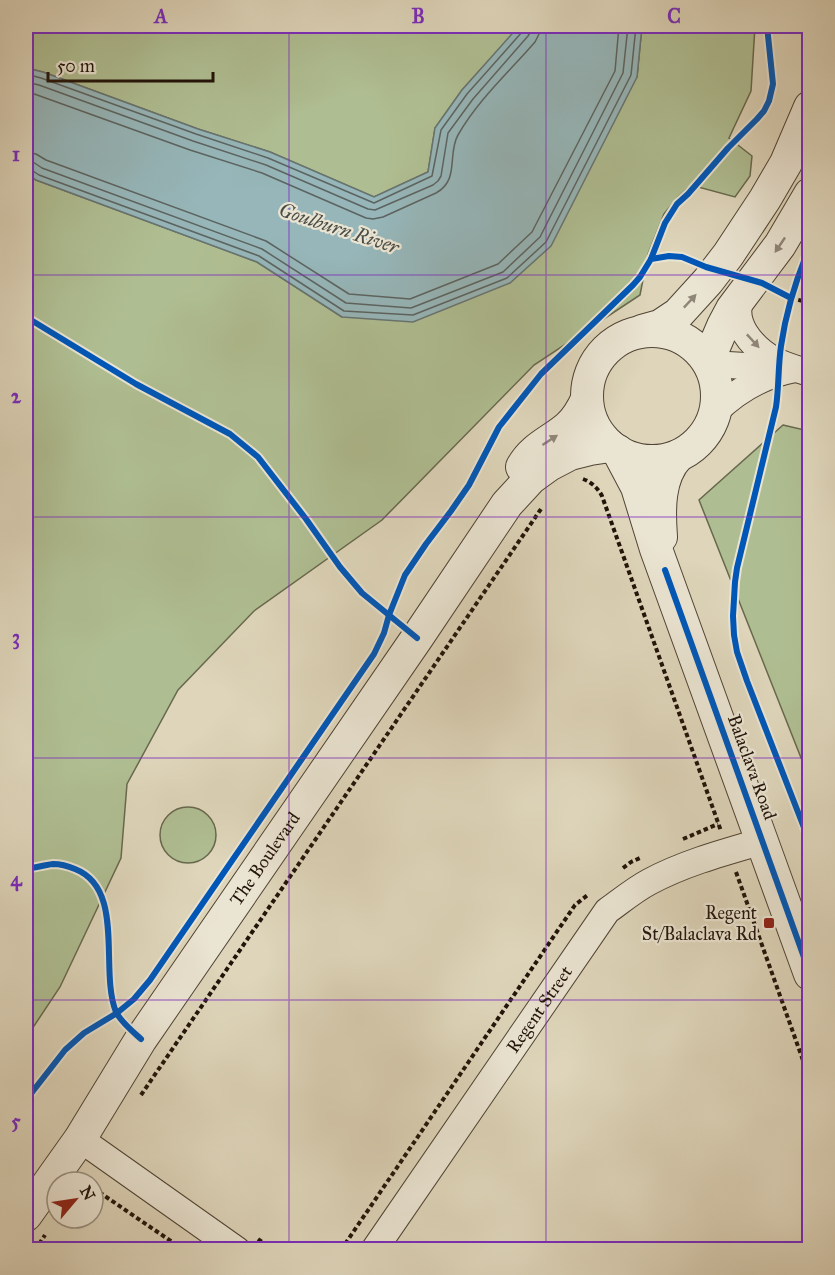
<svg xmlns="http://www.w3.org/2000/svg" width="835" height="1275" font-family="'IM FELL Great Primer',serif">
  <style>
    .green { fill: #afbe92; stroke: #68684e; stroke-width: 1.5 }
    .water { fill: #96b6b9; stroke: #677573; stroke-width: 1.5 }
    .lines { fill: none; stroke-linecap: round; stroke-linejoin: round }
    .shore { stroke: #5c6461; stroke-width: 1.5 }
    .minor-casing { stroke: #504435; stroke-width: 28 }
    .tertiary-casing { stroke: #504435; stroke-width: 34 }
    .path { stroke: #211309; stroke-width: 4; stroke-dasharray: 4.5 3; stroke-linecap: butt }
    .minor { stroke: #eae4d2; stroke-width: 26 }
    .tertiary { stroke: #eae4d2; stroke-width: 32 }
    .cycleway-casing { stroke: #eae4d2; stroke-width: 10 }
    .cycleway { stroke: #0057b8; stroke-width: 6 }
    .oneway { fill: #908678 }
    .grid { fill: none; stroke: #7b2cbf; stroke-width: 1.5; stroke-opacity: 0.55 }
    .poi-dot { fill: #8f2418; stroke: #eae4d2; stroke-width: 2 }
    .labels { text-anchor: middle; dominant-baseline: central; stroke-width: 4.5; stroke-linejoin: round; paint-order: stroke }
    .street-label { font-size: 18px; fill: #211309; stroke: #eae4d2 }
    .poi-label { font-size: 18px; fill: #211309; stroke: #eae4d2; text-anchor: end }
    .water-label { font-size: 20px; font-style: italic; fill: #4a4c47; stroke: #eae4d2 }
    .neatline { fill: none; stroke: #7b2cbf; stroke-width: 2 }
    .grid-label { font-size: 20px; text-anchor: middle; font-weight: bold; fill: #7b2cbf }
  </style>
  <rect width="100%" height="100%" fill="#ded5ba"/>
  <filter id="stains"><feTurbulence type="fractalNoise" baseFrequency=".00333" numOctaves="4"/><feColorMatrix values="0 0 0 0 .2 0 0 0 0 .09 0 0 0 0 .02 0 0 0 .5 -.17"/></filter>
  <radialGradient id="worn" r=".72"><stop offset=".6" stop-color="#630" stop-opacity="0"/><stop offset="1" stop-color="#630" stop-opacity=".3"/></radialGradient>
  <g class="green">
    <path d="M26,26h494l-58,64 -27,38 -7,44 -54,25 -104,-45 -72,-23 -155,-57 -17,-4z"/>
    <path d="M642,26h113l-4,65 -22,47 23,18 -2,20 -15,21 -44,-12 -13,12 -14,17 -16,40 -8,41 -106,70 -152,155 -128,91 -76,79 -51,94 -6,74 -61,129 -34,51v-864l10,6 221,82 85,55 295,-240z"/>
    <path d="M783,425l26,6v347l-110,-278z"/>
    <circle cx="188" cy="835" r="28"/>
  </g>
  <path class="water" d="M519,26h123l-5,51 -86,169 -41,37 -97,39 -71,-5 -85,-55 -221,-82 -10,-6v-106l17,4 155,57 72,23 104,45 54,-25 7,-44 27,-38z"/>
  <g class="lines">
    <g class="shore">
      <path d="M26,74l15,4 155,56 72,24 106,45 58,-27 9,-46 26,-36 55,-62 2,-6"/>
      <path d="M26,82l13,3 154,56 73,24 102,44 7,1 58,-25 5,-4 3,-5 7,-43 25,-34 55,-63 3,-5v-5"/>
      <path d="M26,91l164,59 72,23 104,45 7,1 10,-2 53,-24c24,-13 11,-39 22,-58 20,-35 51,-63 77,-93l4,-8 1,-8"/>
      <path d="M26,152l10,2 10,6 220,81 83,53 61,5 88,-35 34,-32 83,-161 4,-45"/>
      <path d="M26,161l7,1 9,6 220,81 84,54 65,5 92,-36 37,-35 83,-164 5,-47"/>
      <path d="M26,169h4l9,6 220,81 85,55 69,4 94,-37 39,-36 85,-167 5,-49"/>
    </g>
    <g class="minor-casing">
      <g id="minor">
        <path d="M742,295c-13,27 10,52 32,65 11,6 23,9 36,13"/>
        <path d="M710,364l70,4"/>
        <path d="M715,412c23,-23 49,-37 80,-43"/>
        <path d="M80,1139l157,111"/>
        <path id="s1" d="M374,1250l233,-339c14,-10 27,-21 42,-29 35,-19 76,-30 114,-41"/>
      </g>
    </g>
    <g class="tertiary-casing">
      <g id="tertiary">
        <circle cx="652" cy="396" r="65"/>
        <path d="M642,331l18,-5 18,-12 30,-33 20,-26 37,-56 21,-36 24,-56"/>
        <path d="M708,361l15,-35 9,-17 48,-64 30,-51"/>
        <path d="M618,451l19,36 19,62 154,425"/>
        <path d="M522,467c11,-20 30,-26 46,-40 9,-8 14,-17 19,-28"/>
        <path d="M661,537c-2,-27 -3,-60 17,-81"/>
        <path id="s2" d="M26,1215l54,-76 61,-100 276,-401 90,-134 24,-26 18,-13 21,-11 20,-5 20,-3"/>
      </g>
    </g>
    <g class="path">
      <path d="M791,298l19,5"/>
      <path d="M583,479c8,3 15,9 19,17l119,335"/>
      <path d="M683,839l35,-15"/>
      <path d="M623,868l8,-6 9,-4"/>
      <path d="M736,872l74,208"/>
      <path d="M141,1095l400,-586"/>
      <path d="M93,1188l91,62"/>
      <path d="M258,1239l15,11"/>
      <path d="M35,1250l10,-15"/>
      <path d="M341,1250l234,-345 14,-11"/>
    </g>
    <use href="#minor" class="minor"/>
    <use href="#tertiary" class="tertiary"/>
    <g class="cycleway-casing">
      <g id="cycleway">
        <path d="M810,246c-14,33 -24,65 -29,100 -3,20 -2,41 -5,61l-39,161 -2,14 -2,34 1,19 3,17 10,29 63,162"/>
        <path d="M651,259l14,-36 12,-19 11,-10 40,-46 29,-29 7,-8 5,-10 4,-17 -6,-58"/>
        <path d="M26,317l110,67 94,50 28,23 48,62 34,48 22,26 55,45"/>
        <path d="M665,570l145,404"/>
        <path d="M26,869c8,-1 18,-4 27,-5 7,0 15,2 22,5 51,20 24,101 41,143 5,10 16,19 25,27"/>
        <path d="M26,1100l39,-50 19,-17 33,-20 17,-14 16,-19 224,-326 10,-21 5,-18 16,-40 21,-31 25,-33 18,-26 30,-58 42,-53 92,-89 7,-8 11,-18 18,-3 13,1 24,10 56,16 29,15"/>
      </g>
    </g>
    <use href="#cycleway" class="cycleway"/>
  </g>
  <defs><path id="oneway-solid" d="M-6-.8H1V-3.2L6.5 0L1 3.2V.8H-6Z" transform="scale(1.5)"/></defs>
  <g class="oneway">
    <use href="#oneway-solid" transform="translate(780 245) rotate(124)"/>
    <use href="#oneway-solid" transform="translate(690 301) rotate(-47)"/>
    <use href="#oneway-solid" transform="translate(753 341) rotate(47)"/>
    <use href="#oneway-solid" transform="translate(550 440) rotate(-33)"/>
  </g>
  <path class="grid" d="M289,26v1224M546,26v1224M26,275h784M26,517h784M26,758h784M26,1000h784"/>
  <rect class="poi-dot" x="763" y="917" width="12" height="12" rx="3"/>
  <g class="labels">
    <g class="street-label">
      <text transform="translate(752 767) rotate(70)">Balaclava Road</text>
      <text stroke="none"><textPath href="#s2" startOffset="429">The Boulevard</textPath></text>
      <text stroke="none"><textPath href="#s1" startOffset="292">Regent Street</textPath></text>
    </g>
    <g class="poi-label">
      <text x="757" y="913">Regent<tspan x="757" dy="21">St/Balaclava Rd</tspan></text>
    </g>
    <g class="water-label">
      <text transform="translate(339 228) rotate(18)">Goulburn River</text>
    </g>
  </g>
  <rect width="835" height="1275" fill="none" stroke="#ded5ba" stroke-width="66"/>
  <g transform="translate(75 1200) rotate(61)"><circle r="28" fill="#eae4d2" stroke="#9a9082" stroke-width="1.5"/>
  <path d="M0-4.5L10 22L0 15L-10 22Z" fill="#8f2418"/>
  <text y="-9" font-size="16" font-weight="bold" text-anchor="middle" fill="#211309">N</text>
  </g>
  <path d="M48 72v9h165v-9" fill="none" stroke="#211309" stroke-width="3"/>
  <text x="57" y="72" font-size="18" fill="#211309" stroke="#eae4d2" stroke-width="4.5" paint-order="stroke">50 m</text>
  <rect x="33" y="33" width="769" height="1209" class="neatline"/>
  <g class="grid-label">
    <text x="161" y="23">A</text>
    <text x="418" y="23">B</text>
    <text x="674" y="23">C</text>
    <text x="16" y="161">1</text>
    <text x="16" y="403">2</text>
    <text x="16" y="644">3</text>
    <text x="16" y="886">4</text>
    <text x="16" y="1128">5</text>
  </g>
  <rect width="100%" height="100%" filter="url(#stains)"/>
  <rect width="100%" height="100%" fill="url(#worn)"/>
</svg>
